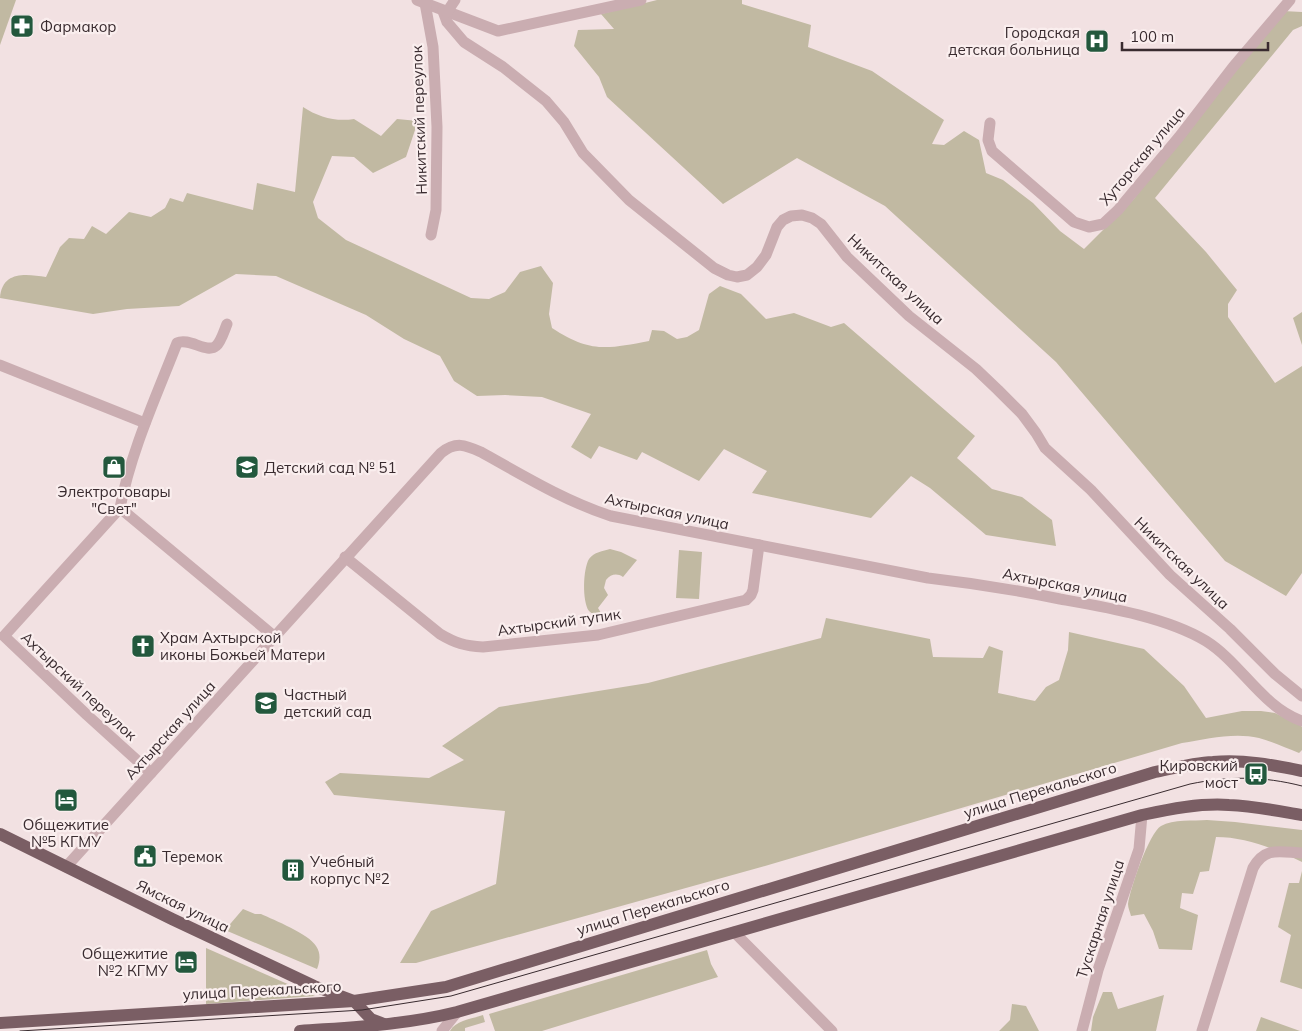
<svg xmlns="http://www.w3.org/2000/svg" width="1302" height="1031" font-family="Mulish,sans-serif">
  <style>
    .green { fill: #c1b9a2 }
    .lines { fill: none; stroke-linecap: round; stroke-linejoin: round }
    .minor { stroke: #caadb1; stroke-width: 11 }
    .major { stroke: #7a5e64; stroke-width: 12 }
    .tram { stroke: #392b2f; stroke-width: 1 }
    .labels { text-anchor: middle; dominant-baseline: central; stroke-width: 4.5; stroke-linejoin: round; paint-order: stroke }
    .poi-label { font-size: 15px; fill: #392b2f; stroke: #faeeee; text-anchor: start }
    .street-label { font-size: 15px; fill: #392b2f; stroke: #faeeee }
  </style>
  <rect width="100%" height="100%" fill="#f2e1e2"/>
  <g class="green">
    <path d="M0,0h16l-16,45z"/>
    <path d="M657,0h85v4l69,21 -3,22 64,24 72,49 -12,24 12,1 20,-14 15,9 7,33 17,7 30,23 27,28 24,18 49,-49 150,-189 19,1v14l-9,4 -138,168 51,54 31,38 -9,14v13l47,66 27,-17v207l-16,23 -61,-35 -169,-199 -171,-156 -88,-48 -74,46 -116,-107 -8,-20 -25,-31 4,-16 36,-1 -13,-15z"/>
    <path d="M303,107c15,10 33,15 51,12l27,17 16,-17 21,2 -12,36 -33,16 -19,-16 -22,-1 -19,46 5,16 28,22 125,58 18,1 16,-7 15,-20 21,-6 12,17 -4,31 3,14c38,25 55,21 97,13l3,-11 12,1 13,8 10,-2 12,-7 10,-36 11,-8 21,8 25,25 28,-6 37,14 13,-4 131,113 -18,22 35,31 30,8 30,23 4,26 -70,-11 -56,-47 -19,-12 -40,42 -119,-25 15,-22 -43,-22 -25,32 -57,-29 -5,8 -38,-14 -8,13 -20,-12 20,-33 -49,-17 -37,-2 -28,1 -23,-15 -14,-25 -36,-17 -38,-24 -90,-39 -40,-2 -57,32 -52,3 -34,5 -93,-16c2,-28 27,-24 46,-21l14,-30 9,-9 15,1 8,-13 14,8 23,-22 22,5 14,-9 5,-10 13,4 4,-9 66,17 4,-27 38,9z"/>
    <path d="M1302,312v33l-9,-27z"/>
    <path d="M610,549l11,3 16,8 -14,17c-6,-4 -12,-3 -17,3l-2,8 4,7 -10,13 3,5 -6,3c-2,-2 -4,-3 -6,-5 -7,-10 -6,-42 0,-52 5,-7 14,-8 21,-10z"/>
    <path d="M679,550l23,2 -3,47 -23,-1z"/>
    <path d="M826,618l104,21 3,18 50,1 6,-12 14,5 -5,42 37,8 11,-14 13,-7 9,-30 1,-18 75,17 40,37 22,32 36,-7h19l14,2 25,12 2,2v23l-3,3c-13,-5 -26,-11 -40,-15 -25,-6 -52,1 -77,5l-417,123 -349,97h-16l31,-52 65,-27 9,-73 -171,-16 -9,-13 15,-9 89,5 35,-18 -22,-14 57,-39 149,-24 173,-45z"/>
    <path d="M1207,820l28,2 67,8v32c-27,-13 -56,-25 -86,-25l-7,34 -9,1 -7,22 -11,-1 -2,15 18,7 -6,35 -33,-1 -6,-18 -9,-17 -13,2c-1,-4 -3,-8 -3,-12 2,-15 21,-71 33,-78 12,-7 33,-5 46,-6z"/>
    <path d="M1302,871v118l-22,-7 11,-47 -13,-8 11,-44h10z"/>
    <path d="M243,909l12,5h6c13,6 48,20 55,32 5,7 4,15 1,23l-92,-39z"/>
    <path d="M206,948l109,48 -109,8z"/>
    <path d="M707,950l4,14 7,13 -176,54h-47l-6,-17z"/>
    <path d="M1103,992h9l6,17 46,-14 -8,36h-65l2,-14z"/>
    <path d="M1012,1004l14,2 13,25h-40l11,-11z"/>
    <path d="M483,1015l2,7 -20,6v3h-15c6,-11 22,-12 33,-16z"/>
    <path d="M1261,1017l39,14h-44z"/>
  </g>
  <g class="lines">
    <g class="minor">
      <path d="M417,0l81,31 143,-31"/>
      <path d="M425,3l8,44 4,80 -1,83 -5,25"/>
      <path d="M443,11l4,11 17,20 39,25 43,34 18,21 19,31 46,47 85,68 14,7 9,2 10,-2 10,-8 9,-12 11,-28 6,-7 8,-4 11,-1 10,3 9,6 26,33 62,59 67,53 22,21 24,24 14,19 9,15 46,42 79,85 60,54 45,45 27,22"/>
      <path d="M447,12l8,-12"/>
      <path d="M990,123l-2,17 4,11 82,71 15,5 14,-3 15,-14 61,-73 54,-70 57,-67"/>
      <path d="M227,324c-3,7 -6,18 -11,22 -9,8 -27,-9 -39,-3 -21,54 -46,108 -57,165l155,129"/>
      <path d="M0,365l145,58"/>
      <path d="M120,508l-116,128 83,79 64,58"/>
      <path d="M345,557l95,77c15,9 25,12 43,13l115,-12 148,-35 5,-5 2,-5 6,-45"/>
      <path d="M66,867l375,-414c15,-12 24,-8 40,-1 43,24 84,49 130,64l317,62c44,5 88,12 132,21 45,8 106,18 146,42 35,22 56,66 96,80"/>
      <path d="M734,932l98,99"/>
      <path d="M442,1031l15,-19"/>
      <path d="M1082,1031l16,-61 41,-121 3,-34"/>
      <path d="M1202,1031l51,-163c12,-22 27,-16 49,-15"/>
    </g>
    <g class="major">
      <path d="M0,834l172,85 142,67 40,15 17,18 13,5"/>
      <path d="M0,1023l354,-22 92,-14 709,-215c19,-4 38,-9 58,-10 30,-3 60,3 89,9"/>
      <path d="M300,1031c53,-4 105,-6 157,-19l685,-197c28,-6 58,-12 87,-10 25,1 49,6 73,10"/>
    </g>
    <path class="tram" d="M20,1031l342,-21 89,-14 739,-212c39,-8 73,-8 112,2"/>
  </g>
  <defs>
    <g id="pharmacy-square" transform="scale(1.25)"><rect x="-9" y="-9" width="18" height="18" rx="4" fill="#23583d" stroke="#faeeee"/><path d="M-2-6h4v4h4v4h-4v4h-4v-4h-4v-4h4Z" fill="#fff"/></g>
    <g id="hospital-square" transform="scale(1.25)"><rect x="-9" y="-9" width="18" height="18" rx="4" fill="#23583d" stroke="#faeeee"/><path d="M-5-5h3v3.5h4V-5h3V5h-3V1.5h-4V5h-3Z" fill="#fff"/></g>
    <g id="shop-square" transform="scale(1.25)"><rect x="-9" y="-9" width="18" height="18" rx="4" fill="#23583d" stroke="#faeeee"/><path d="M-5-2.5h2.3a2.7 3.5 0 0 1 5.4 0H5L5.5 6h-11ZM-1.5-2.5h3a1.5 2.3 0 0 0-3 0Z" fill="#fff"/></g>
    <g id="school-square" transform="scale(1.25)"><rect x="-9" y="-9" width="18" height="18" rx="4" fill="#23583d" stroke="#faeeee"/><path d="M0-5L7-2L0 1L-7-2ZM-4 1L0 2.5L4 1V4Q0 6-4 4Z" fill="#fff"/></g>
    <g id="church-square" transform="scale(1.25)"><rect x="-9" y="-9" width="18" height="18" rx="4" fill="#23583d" stroke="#faeeee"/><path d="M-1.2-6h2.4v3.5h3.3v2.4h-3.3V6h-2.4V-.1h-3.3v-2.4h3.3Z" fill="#fff"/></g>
    <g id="bus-square" transform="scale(1.25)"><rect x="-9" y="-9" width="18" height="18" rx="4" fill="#23583d" stroke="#faeeee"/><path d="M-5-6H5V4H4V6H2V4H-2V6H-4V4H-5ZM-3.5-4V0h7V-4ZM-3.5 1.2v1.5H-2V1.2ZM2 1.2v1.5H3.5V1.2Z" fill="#fff"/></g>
    <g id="hotel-square" transform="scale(1.25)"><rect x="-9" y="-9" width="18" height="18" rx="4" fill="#23583d" stroke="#faeeee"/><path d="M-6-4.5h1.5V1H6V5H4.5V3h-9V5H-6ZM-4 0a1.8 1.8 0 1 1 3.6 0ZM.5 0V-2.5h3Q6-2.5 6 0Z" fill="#fff"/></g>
    <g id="civic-square" transform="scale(1.25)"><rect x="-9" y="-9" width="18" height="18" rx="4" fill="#23583d" stroke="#faeeee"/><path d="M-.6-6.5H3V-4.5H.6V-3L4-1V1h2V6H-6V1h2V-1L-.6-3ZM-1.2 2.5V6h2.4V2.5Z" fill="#fff"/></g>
    <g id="building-square" transform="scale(1.25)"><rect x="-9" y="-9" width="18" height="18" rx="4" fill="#23583d" stroke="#faeeee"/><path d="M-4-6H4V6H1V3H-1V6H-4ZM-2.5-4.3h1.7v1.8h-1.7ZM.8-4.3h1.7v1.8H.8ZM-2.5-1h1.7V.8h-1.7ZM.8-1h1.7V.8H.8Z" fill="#fff"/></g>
  </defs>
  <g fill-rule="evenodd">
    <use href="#pharmacy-square" x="22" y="26"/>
    <use href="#hospital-square" x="1097" y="41"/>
    <use href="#shop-square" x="114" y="467"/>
    <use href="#school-square" x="247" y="467"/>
    <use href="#church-square" x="143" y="646"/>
    <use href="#school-square" x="266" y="703"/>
    <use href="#bus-square" x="1256" y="774"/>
    <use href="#hotel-square" x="66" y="800"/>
    <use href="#civic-square" x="145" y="856"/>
    <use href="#building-square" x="293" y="870"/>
    <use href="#hotel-square" x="186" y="962"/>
  </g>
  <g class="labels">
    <g class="poi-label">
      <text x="40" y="26">Фармакор</text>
      <text x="1080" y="32" text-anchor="end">Городская<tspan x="1080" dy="17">детская больница</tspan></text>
      <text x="264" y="467">Детский сад № 51</text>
      <text x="114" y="491" text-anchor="middle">Электротовары<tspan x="114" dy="17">"Свет"</tspan></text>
      <text x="160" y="637">Храм Ахтырской<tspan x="160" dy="17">иконы Божьей Матери</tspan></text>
      <text x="284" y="694">Частный<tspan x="284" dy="17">детский сад</tspan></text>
      <text x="1238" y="765" text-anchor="end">Кировский<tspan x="1238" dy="17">мост</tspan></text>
      <text x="66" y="824" text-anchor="middle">Общежитие<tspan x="66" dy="17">№5 КГМУ</tspan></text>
      <text x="162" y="856">Теремок</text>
      <text x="310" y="861">Учебный<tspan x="310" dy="17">корпус №2</tspan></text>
      <text x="168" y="953" text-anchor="end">Общежитие<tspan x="168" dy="17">№2 КГМУ</tspan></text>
    </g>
    <g class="street-label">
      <text transform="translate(419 120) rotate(-92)">Никитский переулок</text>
      <text transform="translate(1142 156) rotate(-50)">Хуторская улица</text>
      <text transform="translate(896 279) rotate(43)">Никитская улица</text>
      <text transform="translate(667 511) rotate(12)">Ахтырская улица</text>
      <text transform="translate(1182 563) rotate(44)">Никитская улица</text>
      <text transform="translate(1065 585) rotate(11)">Ахтырская улица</text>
      <text transform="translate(559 622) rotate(-8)">Ахтырский тупик</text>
      <text transform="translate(79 686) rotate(43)">Ахтырский переулок</text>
      <text transform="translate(170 730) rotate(-48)">Ахтырская улица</text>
      <text transform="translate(1040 790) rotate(-17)">улица Перекальского</text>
      <text transform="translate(183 906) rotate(26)">Ямская улица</text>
      <text transform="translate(653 907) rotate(-17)">улица Перекальского</text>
      <text transform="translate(1100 919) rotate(-72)">Тускарная улица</text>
      <text transform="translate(262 990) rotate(-3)">улица Перекальского</text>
    </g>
  </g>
  <path d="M1122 42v8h146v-8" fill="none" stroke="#392b2f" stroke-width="2.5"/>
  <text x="1130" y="42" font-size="15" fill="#392b2f" stroke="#faeeee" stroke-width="4" paint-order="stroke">100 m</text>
</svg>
